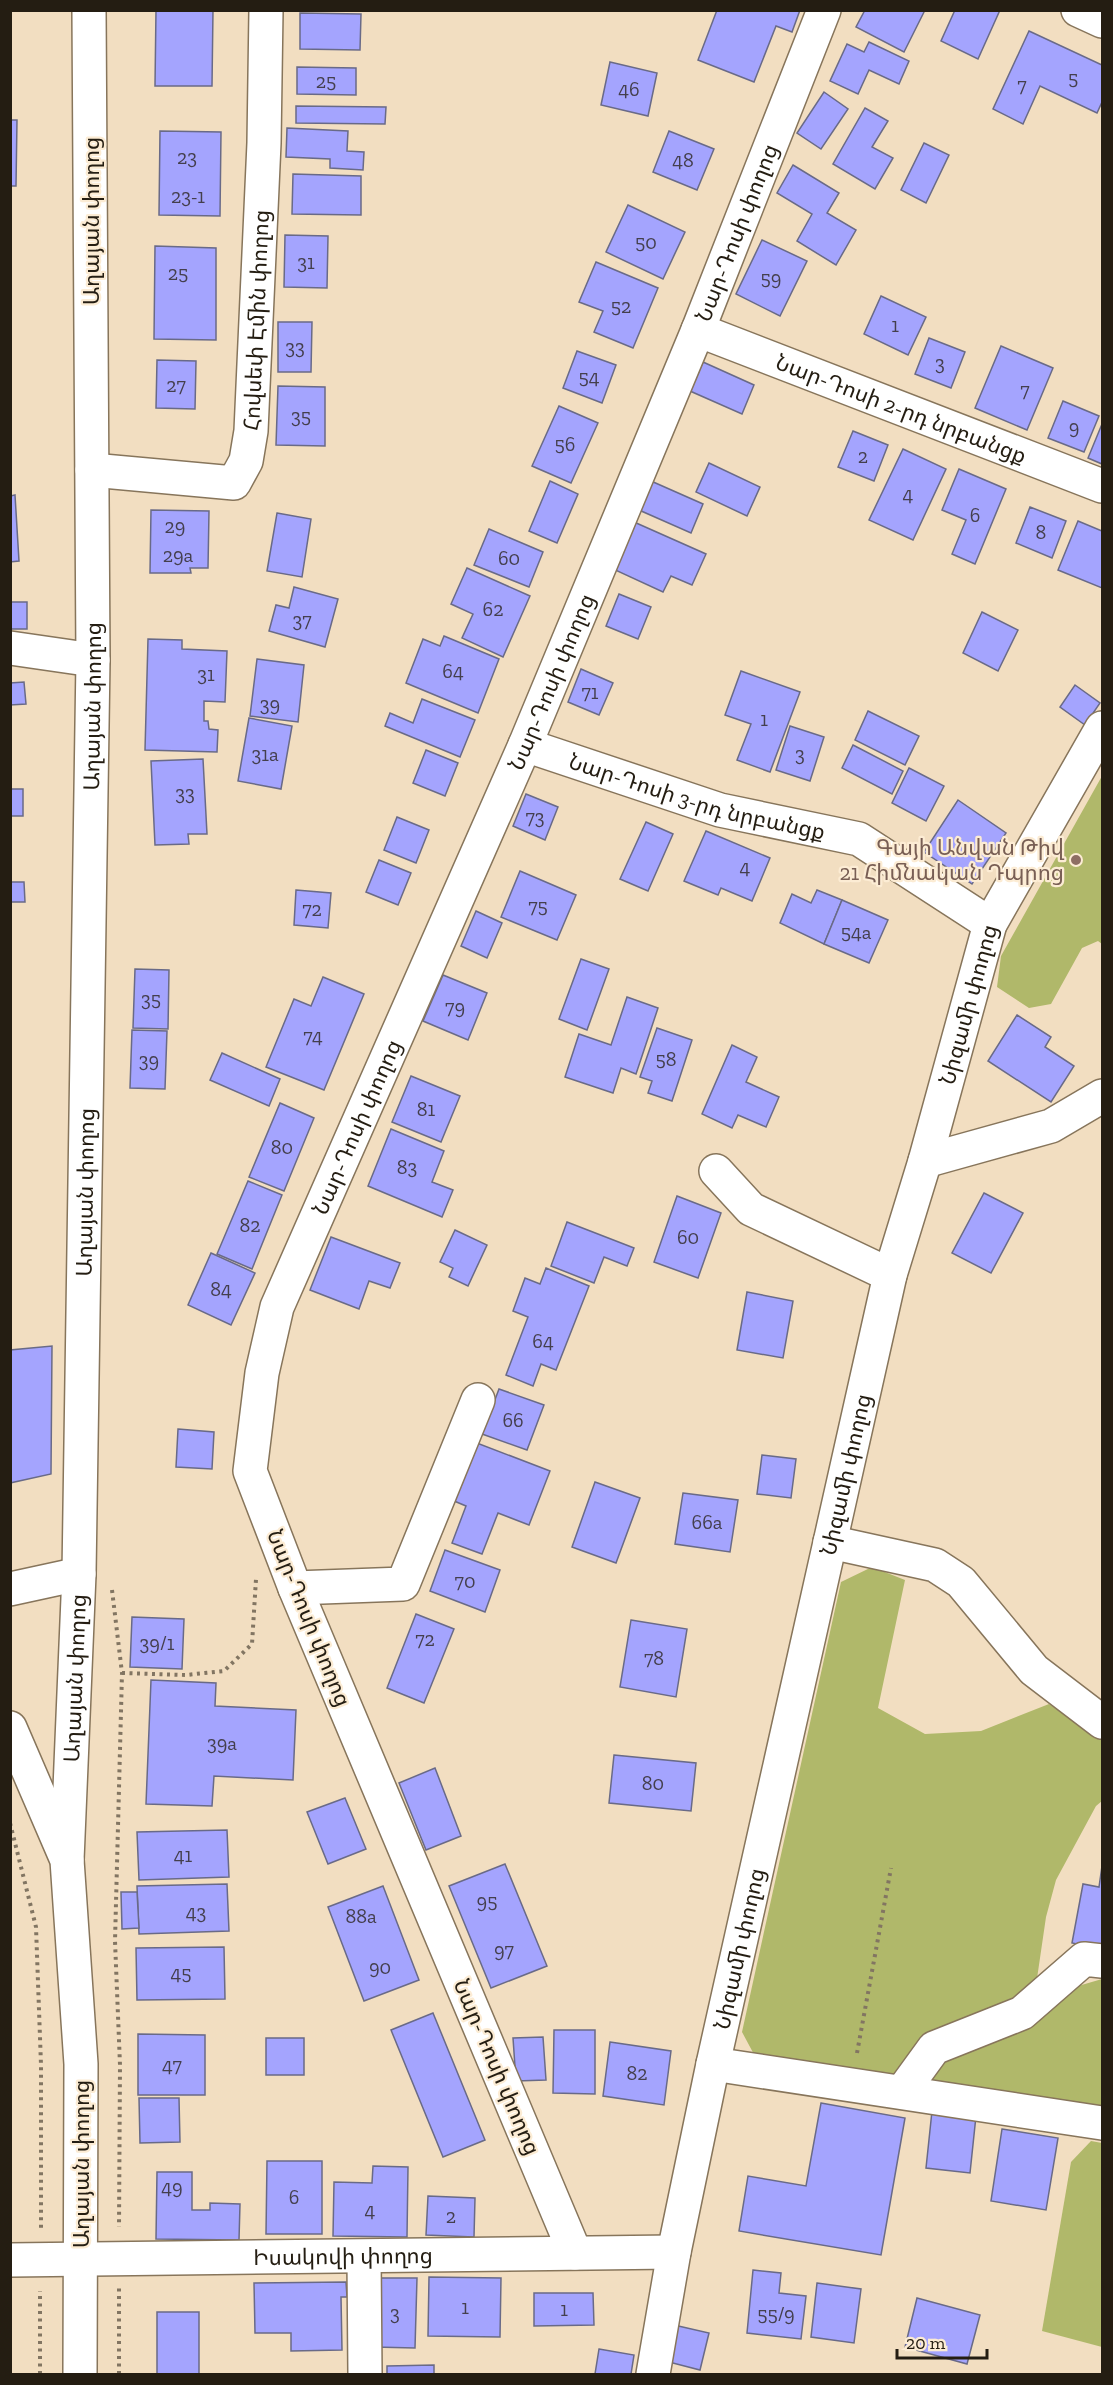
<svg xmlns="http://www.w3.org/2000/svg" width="1113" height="2385" font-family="'Zilla Slab','Noto Sans Armenian',serif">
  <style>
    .green { fill: #b0b86a }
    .building { fill: #a4a4fe; stroke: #696a87; stroke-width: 1.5 }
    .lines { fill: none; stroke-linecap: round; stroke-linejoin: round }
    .minor-casing { stroke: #87755b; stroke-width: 36 }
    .major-casing { stroke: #87755b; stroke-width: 36 }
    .path { stroke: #827562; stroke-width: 4; stroke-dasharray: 3 4.5; stroke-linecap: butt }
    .minor { stroke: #fff; stroke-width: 33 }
    .major { stroke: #fff; stroke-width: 33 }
    .education-dot { fill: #8d6e63; stroke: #fcecd4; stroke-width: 2 }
    .labels { text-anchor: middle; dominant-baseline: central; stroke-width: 4.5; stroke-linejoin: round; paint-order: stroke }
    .number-label { font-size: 20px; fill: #443f4d }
    .street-label { font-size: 22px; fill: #241d12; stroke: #fcecd4 }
    .education-label { font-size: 22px; fill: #785e54; stroke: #fcecd4; text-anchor: end }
  </style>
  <rect width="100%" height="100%" fill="#f2dec1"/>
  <g class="green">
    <path d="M1102,776v168l-4,-3 -16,7 -31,56 -22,4 -32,-21 4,-31z"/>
    <path d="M872,1567l33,13 -27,128 47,26 56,-3 68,-27 53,35v62l-6,5 -40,74 -10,37 -12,82 68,-20v128l-345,-47 -15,-28 99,-450z"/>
    <path d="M1091,2141l11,2v204l-60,-16 29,-169z"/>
  </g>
  <g class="building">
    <path d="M156,10h57l-1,76h-57z"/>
    <path d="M717,10h83l-8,22 -16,-6 -22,56 -56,-22z"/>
    <path d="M865,10h60l-21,42 -48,-25z"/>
    <path d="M955,10h45l-22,49 -37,-18z"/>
    <path d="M300,13l61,1 -1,36 -60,-1z"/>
    <path d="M1029,31l73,34v37l-5,11 -57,-27 -17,38 -30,-15z"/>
    <path d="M869,42l40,19 -10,23 -30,-14 -11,24 -28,-13 17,-37 17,8z"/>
    <path d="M610,62l47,11 -9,43 -47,-11z"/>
    <path d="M297,67l59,1v27l-59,-1z"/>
    <path d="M824,92l24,17 -27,40 -24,-16z"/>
    <path d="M296,106l90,1 -1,17 -89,-1z"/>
    <path d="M865,108l23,13 -16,26 21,11 -18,31 -42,-25z"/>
    <path d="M10,120h7l-1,66h-6z"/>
    <path d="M287,128l61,3 -1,20 17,1 -1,18 -33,-2v-9l-44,-2z"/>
    <path d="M160,131l61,1 -1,84 -61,-1z"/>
    <path d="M669,131l45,18 -17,41 -44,-18z"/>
    <path d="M924,143l25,12 -23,48 -25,-13z"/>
    <path d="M793,165l46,28 -12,20 29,17 -20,35 -39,-24 15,-27 -35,-21z"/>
    <path d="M293,174l68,2v39l-69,-1z"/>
    <path d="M628,205l57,27 -22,47 -57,-27z"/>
    <path d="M285,235l43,1 -1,52 -43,-1z"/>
    <path d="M762,240l45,21 -27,55 -44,-22z"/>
    <path d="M155,246l61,2v92l-62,-1z"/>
    <path d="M596,262l62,26 -25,60 -39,-16 9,-21 -24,-9z"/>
    <path d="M881,296l45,21 -18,38 -44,-21z"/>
    <path d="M278,322h34l-1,50h-33z"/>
    <path d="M929,338l36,14 -14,36 -36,-14z"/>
    <path d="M1001,346l52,22 -26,62 -52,-22z"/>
    <path d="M577,351l39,14 -14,38 -39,-15z"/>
    <path d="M157,360l39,1 -1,48 -39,-1z"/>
    <path d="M703,362l51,23 -12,29 -52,-23z"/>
    <path d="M278,386l47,1v59l-49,-1z"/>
    <path d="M1063,401l36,15 -15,36 -36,-14z"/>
    <path d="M559,406l39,17 -27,60 -39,-17z"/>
    <path d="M1102,424v40l-14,-6z"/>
    <path d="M853,431l35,14 -14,36 -36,-14z"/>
    <path d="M903,449l43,20 -33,71 -44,-20z"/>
    <path d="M709,463l51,24 -13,29 -51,-24z"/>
    <path d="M959,469l47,20 -31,75 -23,-10 14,-34 -24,-10z"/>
    <path d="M550,481l28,13 -21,49 -28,-12z"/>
    <path d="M651,481l52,23 -12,29 -52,-23z"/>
    <path d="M15,495l4,66 -9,1v-66z"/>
    <path d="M1030,507l36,14 -14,37 -36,-15z"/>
    <path d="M151,510l58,1 -1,57h-18l1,5h-41z"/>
    <path d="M277,513l34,6 -9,58 -35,-6z"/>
    <path d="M1078,521l24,10v57l-44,-18z"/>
    <path d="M634,522l72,32 -14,31 -21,-9 -8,16 -50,-23z"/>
    <path d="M489,529l54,23 -14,35 -55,-22z"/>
    <path d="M467,568l63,28 -27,61 -41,-19 11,-24 -22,-10z"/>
    <path d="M294,587l44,12 -13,48 -56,-16 7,-26 13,3z"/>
    <path d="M619,594l32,13 -13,32 -32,-13z"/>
    <rect x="10" y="602" width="17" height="27"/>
    <path d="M982,612l36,18 -20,41 -35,-18z"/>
    <path d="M444,636l55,23 -21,54 -72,-30 17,-44 17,7z"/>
    <path d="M148,639l34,1v9l45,2 -2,51 -21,-1v20h4l1,8 9,1 -1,22 -72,-2z"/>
    <path d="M257,659l47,6 -6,57 -48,-6z"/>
    <path d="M581,669l32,14 -14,32 -31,-13z"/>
    <path d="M741,671l59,21 -30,80 -33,-12 14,-36 -26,-9z"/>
    <path d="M24,682l2,22 -16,1v-22z"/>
    <path d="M1075,685l25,18 -15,22 -25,-18z"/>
    <path d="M422,699l53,21 -15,37 -75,-31 5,-13 23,10z"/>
    <path d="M868,711l51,25 -14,29 -50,-25z"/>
    <path d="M249,718l43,8 -11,63 -43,-8z"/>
    <path d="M790,726l34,11 -14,44 -34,-11z"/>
    <path d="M853,745l50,26 -11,23 -50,-26z"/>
    <path d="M426,750l32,13 -13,33 -32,-13z"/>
    <path d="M203,759l4,75h-19l1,10 -34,1 -4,-84z"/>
    <path d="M909,768l35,18 -18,35 -34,-18z"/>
    <rect x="10" y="789" width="13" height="27"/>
    <path d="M526,794l32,13 -13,33 -32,-14z"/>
    <path d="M958,800l48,33 -34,51 -48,-32z"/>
    <path d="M397,817l32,13 -13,33 -32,-13z"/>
    <path d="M646,822l27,12 -25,57 -28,-12z"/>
    <path d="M706,831l64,27 -18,43 -31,-13 -3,7 -34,-14z"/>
    <path d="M379,860l32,13 -13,32 -32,-13z"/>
    <path d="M520,871l56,24 -19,45 -56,-23z"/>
    <path d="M10,882h14l1,20h-15z"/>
    <path d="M296,890l35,3 -3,35 -34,-3z"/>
    <path d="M817,890l25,10 -18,44 -44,-21 12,-29 19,9z"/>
    <path d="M842,900l46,20 -19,43 -45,-19z"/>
    <path d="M476,911l26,12 -15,35 -26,-12z"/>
    <path d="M581,959l28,10 -22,61 -28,-11z"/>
    <path d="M135,969l34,1 -1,59 -35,-1z"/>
    <path d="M443,975l44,18 -19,47 -45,-19z"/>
    <path d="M323,977l41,17 -40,96 -58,-23 28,-68 17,7z"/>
    <path d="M627,997l31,11 -22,66 -15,-6 -8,25 -48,-16 14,-43 32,11z"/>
    <path d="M1017,1015l34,22 -6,10 29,19 -23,36 -63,-41z"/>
    <path d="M657,1028l35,12 -20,61 -24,-8 4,-12 -12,-4z"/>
    <path d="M132,1030l35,1 -2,58 -35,-1z"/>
    <path d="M732,1045l25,12 -11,25 33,15 -13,30 -28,-12 -6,13 -30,-14z"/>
    <path d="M222,1053l58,26 -11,27 -59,-26z"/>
    <path d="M411,1076l49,20 -19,46 -49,-20z"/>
    <path d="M280,1103l34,15 -30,73 -35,-14z"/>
    <path d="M391,1129l53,22 -12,31 21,8 -11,27 -74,-31z"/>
    <path d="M248,1181l34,14 -30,74 -35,-15z"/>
    <path d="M984,1193l39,20 -32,60 -39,-20z"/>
    <path d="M677,1196l44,17 -23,65 -44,-16z"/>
    <path d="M567,1222l67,26 -7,18 -23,-9 -10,26 -43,-17z"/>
    <path d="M455,1230l32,15 -19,41 -19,-9 4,-9 -13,-6z"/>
    <path d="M331,1237l69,26 -10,25 -21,-7 -10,28 -49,-19z"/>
    <path d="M211,1253l44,20 -24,52 -43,-20z"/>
    <path d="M546,1268l43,18 -33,84 -15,-6 -8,22 -27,-11 22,-58 -15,-6 12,-33 15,6z"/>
    <path d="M747,1292l46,9 -10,57 -46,-8z"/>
    <path d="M52,1346l-1,128 -41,9v-133z"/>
    <path d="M499,1389l45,16 -17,45 -45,-16z"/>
    <path d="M178,1429l36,3 -2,37 -36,-2z"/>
    <path d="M469,1440l81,31 -21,54 -31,-12 -16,41 -30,-11 14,-37 -19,-8z"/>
    <path d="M762,1455l34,4 -5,39 -34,-4z"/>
    <path d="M595,1482l45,16 -24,65 -44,-16z"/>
    <path d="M683,1493l55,7 -8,52 -55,-8z"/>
    <path d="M445,1550l55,20 -15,42 -55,-21z"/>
    <path d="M416,1614l38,15 -30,74 -37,-15z"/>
    <path d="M132,1617l52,2 -2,50 -52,-2z"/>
    <path d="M631,1620l56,9 -11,68 -56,-10z"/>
    <path d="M151,1680l65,3 -1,23 81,4 -3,70 -79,-4 -2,30 -66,-2z"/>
    <path d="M614,1755l82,8 -5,48 -82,-8z"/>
    <path d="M435,1768l26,68 -35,14 -27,-67z"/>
    <path d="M345,1798l21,51 -38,15 -21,-52z"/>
    <path d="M227,1830l2,47 -90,3 -2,-48z"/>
    <path d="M505,1864l42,102 -56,22 -42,-102z"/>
    <path d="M1102,1866v83l-30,-6 11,-59 16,3z"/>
    <path d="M227,1884l2,47 -90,3 -2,-48z"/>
    <path d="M383,1886l36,94 -55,21 -36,-94z"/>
    <path d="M121,1892h16l2,36 -17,1z"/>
    <path d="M224,1947l1,52 -88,1 -1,-52z"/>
    <path d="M433,2013l52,127 -42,17 -52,-127z"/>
    <path d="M554,2030h41v64l-42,-1z"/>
    <path d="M138,2034l67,1v60h-67z"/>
    <path d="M543,2037l3,43 -30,1 -3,-43z"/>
    <rect x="266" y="2038" width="38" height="37"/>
    <path d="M610,2042l61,9 -7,54 -61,-9z"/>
    <path d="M139,2098h40l1,44 -40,1z"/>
    <path d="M821,2103l84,15 -24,137 -142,-24 9,-55 58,10z"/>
    <path d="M932,2111l44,5 -6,57 -44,-5z"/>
    <path d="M1002,2129l56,9 -12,72 -55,-9z"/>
    <path d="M267,2161h55v73h-56z"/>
    <path d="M373,2166l35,1 -1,70 -74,-1 1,-54 38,1z"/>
    <path d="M157,2172h35v38h18v-7l30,1 -1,36 -83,-1z"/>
    <path d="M428,2196l47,2 -1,39 -48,-2z"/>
    <path d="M753,2270l28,3 -2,20 27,3 -5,43 -54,-6z"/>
    <path d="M429,2277l72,1 -1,59 -72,-1z"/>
    <path d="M375,2278h42l-2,70 -41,-1z"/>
    <path d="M346,2282l1,15h-6l1,53 -51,1v-18h-36l-1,-50z"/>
    <path d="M817,2283l44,6 -7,54 -43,-6z"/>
    <path d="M534,2293h59l1,32 -60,1z"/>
    <path d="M917,2298l63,17 -13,49 -62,-17z"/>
    <rect x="157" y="2312" width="42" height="62"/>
    <path d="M674,2325l35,8 -9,37 -35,-9z"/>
    <path d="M599,2349l35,6 -3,19h-36z"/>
    <path d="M434,2365v9h-47v-8z"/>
  </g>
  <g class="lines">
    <g class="minor-casing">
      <g id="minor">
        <path d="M1078,10l24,11"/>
        <path id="s1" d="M698,330l404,156"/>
        <path id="s2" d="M92,470l142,13 12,-22 5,-30 13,-288 2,-133"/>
        <path d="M10,648l83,12"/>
        <path id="s3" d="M525,745l195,65 139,29 131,85"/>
        <path d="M925,1161l126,-35 51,-30"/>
        <path d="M716,1171l35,38 139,66"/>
        <path d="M830,1542l105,23 26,17 73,88 68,52"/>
        <path d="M295,1588l108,-4 75,-184"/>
        <path id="s4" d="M67,1860l12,-286 14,-914 -4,-650"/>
        <path d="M713,2064l389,59"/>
        <path d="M902,2092l32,-44 88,-35 62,-54 18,2"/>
        <path id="s5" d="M575,2253l-280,-665 -45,-117 12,-98 15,-66 248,-562 173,-415 126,-320"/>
        <path d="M364,2257l1,117"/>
        <path id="s6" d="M10,2260l664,-8"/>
        <path id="s7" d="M653,2374l21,-122 39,-188 177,-789 35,-114 65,-237 112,-196"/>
      </g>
    </g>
    <g class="major-casing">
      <g id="major">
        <path d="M10,1589l69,-15"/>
        <path d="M10,1728l57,132 14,204 -1,310"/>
      </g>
    </g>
    <g class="path">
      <path d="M112,1590l10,83 -7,268 5,124 -1,162"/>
      <path d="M122,1673l64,2 38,-4 28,-27 4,-65"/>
      <path d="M10,1823l26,104 5,138v165"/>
      <path d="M857,2053l34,-185"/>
      <path d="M40,2374v-83"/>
      <path d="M119,2374v-86"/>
    </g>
    <use href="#minor" class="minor"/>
    <use href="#major" class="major"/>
  </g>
  <circle class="education-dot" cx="1076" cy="860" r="6"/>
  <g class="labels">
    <g class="number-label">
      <text x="1073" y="78">5</text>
      <text x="326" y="81">25</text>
      <text x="1022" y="85">7</text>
      <text x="629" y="89">46</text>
      <text x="187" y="157">23</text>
      <text x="683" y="160">48</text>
      <text x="188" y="196">23-1</text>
      <text x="646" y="242">50</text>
      <text x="306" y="262">31</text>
      <text x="178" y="273">25</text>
      <text x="771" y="278">59</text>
      <text x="621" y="306">52</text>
      <text x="895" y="325">1</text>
      <text x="295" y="347">33</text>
      <text x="940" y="363">3</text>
      <text x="589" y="377">54</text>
      <text x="176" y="385">27</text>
      <text x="1025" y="390">7</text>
      <text x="301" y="416">35</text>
      <text x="1074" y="427">9</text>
      <text x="565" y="444">56</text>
      <text x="863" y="456">2</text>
      <text x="908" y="494">4</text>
      <text x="975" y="515">6</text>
      <text x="175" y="526">29</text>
      <text x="1041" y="532">8</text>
      <text x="178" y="555">29a</text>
      <text x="509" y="558">60</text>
      <text x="493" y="609">62</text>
      <text x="302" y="620">37</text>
      <text x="453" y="671">64</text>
      <text x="206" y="674">31</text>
      <text x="590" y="692">71</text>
      <text x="270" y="704">39</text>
      <text x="764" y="719">1</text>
      <text x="265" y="754">31a</text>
      <text x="800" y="754">3</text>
      <text x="185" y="793">33</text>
      <text x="535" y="817">73</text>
      <text x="745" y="867">4</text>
      <text x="538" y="906">75</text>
      <text x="312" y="909">72</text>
      <text x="856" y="932">54a</text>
      <text x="151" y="999">35</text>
      <text x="455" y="1007">79</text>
      <text x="313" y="1036">74</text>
      <text x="666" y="1059">58</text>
      <text x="149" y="1060">39</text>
      <text x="426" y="1109">81</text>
      <text x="282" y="1147">80</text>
      <text x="407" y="1167">83</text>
      <text x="250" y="1225">82</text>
      <text x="688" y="1237">60</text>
      <text x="221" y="1289">84</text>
      <text x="543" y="1341">64</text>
      <text x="513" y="1420">66</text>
      <text x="707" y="1522">66a</text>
      <text x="465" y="1581">70</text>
      <text x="425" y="1639">72</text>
      <text x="157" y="1643">39/1</text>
      <text x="654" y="1658">78</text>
      <text x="222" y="1743">39a</text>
      <text x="653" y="1783">80</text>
      <text x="183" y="1855">41</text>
      <text x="487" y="1901">95</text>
      <text x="196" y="1912">43</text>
      <text x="361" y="1916">88a</text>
      <text x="504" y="1950">97</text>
      <text x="380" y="1967">90</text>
      <text x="181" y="1973">45</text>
      <text x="172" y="2065">47</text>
      <text x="637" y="2073">82</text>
      <text x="172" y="2187">49</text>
      <text x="294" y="2197">6</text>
      <text x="370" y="2210">4</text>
      <text x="451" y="2216">2</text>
      <text x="465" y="2307">1</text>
      <text x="564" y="2309">1</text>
      <text x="395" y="2313">3</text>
      <text x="776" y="2314">55/9</text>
    </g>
    <g class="street-label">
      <text transform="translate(91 221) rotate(-90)">Աղայան փողոց</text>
      <text stroke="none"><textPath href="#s5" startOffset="2182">Նար-Դոսի փողոց</textPath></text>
      <text stroke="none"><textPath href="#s2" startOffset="309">Հովսեփ Էմին փողոց</textPath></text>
      <text stroke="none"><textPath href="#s1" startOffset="218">Նար-Դոսի 2-րդ նրբանցք</textPath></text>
      <text stroke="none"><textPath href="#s5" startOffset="1696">Նար-Դոսի փողոց</textPath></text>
      <text stroke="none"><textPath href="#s4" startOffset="1154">Աղայան փողոց</textPath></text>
      <text stroke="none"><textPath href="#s3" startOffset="180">Նար-Դոսի 3-րդ նրբանցք</textPath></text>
      <text stroke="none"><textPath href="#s7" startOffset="1406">Նիզամի փողոց</textPath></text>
      <text stroke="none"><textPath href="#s5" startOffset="1210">Նար-Դոսի փողոց</textPath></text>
      <text stroke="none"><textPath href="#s4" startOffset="668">Աղայան փողոց</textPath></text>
      <text stroke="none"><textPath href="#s7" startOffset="920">Նիզամի փողոց</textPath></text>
      <text transform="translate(309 1618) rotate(68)">Նար-Դոսի փողոց</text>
      <text stroke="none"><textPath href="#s4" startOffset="182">Աղայան փողոց</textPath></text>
      <text stroke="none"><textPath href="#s7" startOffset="434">Նիզամի փողոց</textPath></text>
      <text transform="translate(497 2067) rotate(67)">Նար-Դոսի փողոց</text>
      <text transform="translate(81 2164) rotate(-90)">Աղայան փողոց</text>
      <text stroke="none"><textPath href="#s6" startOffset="333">Իսակովի փողոց</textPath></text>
    </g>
    <g class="education-label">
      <text x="1064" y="847">Գայի Անվան Թիվ<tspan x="1064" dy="25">21 Հիմնական Դպրոց</tspan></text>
    </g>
  </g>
  <rect width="1113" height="2385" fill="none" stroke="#241d12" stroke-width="24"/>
  <path d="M897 2349v9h90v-9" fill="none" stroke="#241d12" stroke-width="3"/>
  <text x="906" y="2349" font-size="18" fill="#241d12" stroke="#fcecd4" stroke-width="4.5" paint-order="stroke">20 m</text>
</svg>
